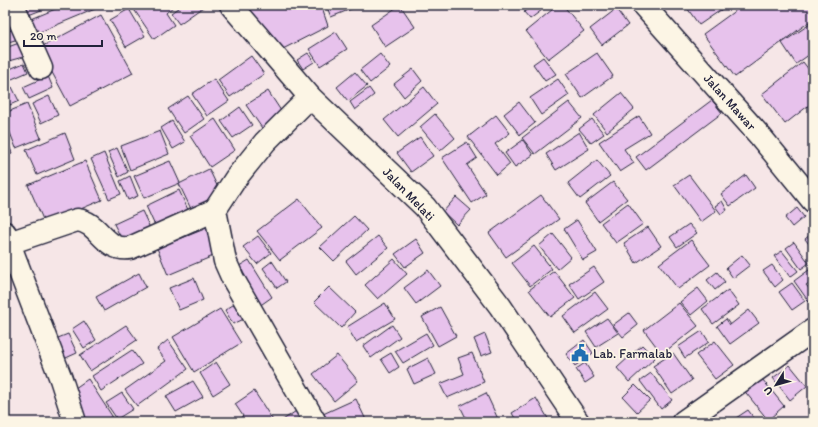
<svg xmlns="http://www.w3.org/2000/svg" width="818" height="427" font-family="Itim,sans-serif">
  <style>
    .building { fill: #e7c2ec; stroke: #22223b }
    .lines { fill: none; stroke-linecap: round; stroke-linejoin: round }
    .street-casing { stroke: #22223b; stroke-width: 25 }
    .secondary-casing { stroke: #22223b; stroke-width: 25 }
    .street { stroke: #fcf5e5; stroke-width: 22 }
    .secondary { stroke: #fcf5e5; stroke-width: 22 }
    .labels { text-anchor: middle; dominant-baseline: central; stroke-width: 3.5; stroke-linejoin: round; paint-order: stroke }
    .street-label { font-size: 13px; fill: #22223b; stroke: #fcf5e5 }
    .poi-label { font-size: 13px; fill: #22223b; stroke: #fcf5e5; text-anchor: start }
  </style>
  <rect width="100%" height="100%" fill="#f6e6e7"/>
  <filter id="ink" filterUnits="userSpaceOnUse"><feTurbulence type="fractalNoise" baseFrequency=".025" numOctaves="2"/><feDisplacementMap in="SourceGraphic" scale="8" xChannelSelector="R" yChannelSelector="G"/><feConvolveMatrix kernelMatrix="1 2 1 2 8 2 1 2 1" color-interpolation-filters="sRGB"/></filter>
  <g filter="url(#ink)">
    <g class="building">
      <path d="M22,5h32l-28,11z"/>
      <path d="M65,5h28l2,4 -60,25 -6,-14z"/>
      <path d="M131,5h44l-9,8 8,12 -20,14z"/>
      <path d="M182,5h24l-27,19 -8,-11z"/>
      <path d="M245,5h76l7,21 -51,26z"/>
      <path d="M326,5h35l-30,12z"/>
      <path d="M400,5l15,22 -30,20 -14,-22z"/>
      <path d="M533,5h11l2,2 -16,12 -6,-7z"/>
      <path d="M558,5h5l21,26 -36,28 -22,-28z"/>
      <path d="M685,5h43l-29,20z"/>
      <path d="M743,5h70v14l-78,58 -32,-43z"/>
      <path d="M129,9l16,27 -19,11 -16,-27z"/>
      <path d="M616,9l12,16 -26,20 -12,-16z"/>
      <path d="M101,15l32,58 -63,33 -31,-58z"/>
      <path d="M813,22v30l-17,12 -14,-21z"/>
      <path d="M22,27l3,10 -20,6v-11z"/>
      <path d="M336,32l11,17 -27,17 -11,-17z"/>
      <path d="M25,41l5,14 -25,7v-14z"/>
      <path d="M308,53l6,9 -11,7 -6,-9z"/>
      <path d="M597,53l16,23 -31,22 -16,-24z"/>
      <path d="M380,54l10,13 -20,16 -10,-13z"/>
      <path d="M251,56l13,18 -34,23 -12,-17z"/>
      <path d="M543,57l13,17 -11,7 -12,-17z"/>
      <path d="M803,62l10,13v27l-28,22 -23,-30z"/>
      <path d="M24,63l4,9 -23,10v-11z"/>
      <path d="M413,69l9,12 -18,16 -10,-13z"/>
      <path d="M355,72l12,14 -19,15 -11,-14z"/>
      <path d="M48,76l5,12 -24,11 -6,-12z"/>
      <path d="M214,79l15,22 -22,15 -15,-22z"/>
      <path d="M558,79l11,16 -28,20 -11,-17z"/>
      <path d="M12,87l7,14 -14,6v-17z"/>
      <path d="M424,87l13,17 -39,33 -14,-17z"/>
      <path d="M369,88l5,7 -19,15 -5,-8z"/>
      <path d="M268,91l17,26 -21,14 -18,-26z"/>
      <path d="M621,93l13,16 -27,23 -13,-17z"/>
      <path d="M49,96l9,19 -17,8 -9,-19z"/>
      <path d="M188,96l16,23 -20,14 -16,-24z"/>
      <path d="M712,100l10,13 -76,57 -10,-13z"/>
      <path d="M519,102l16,21 -15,12 -16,-21z"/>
      <path d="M569,102l13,16 -47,36 -13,-16z"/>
      <path d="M27,104l14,34 -25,10 -11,-28v-7z"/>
      <path d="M240,107l12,18 -19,13 -12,-17z"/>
      <path d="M435,114l20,24 -15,13 -20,-24z"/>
      <path d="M496,115l14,18 -15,11 15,20 -13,11 -29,-38z"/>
      <path d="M639,116l11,17 -26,16 10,14 -14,9 -21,-30z"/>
      <path d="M215,119l20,31 -25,17 -20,-31z"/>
      <path d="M592,119l12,15 -13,9 -12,-14z"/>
      <path d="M172,121l13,21 -12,7 -12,-21z"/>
      <path d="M160,131l9,23 -39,16 -9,-24z"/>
      <path d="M579,132l10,17 -33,21 -10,-16z"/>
      <path d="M65,133l10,26 -38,16 -11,-25z"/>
      <path d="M5,136l7,17 -7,3z"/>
      <path d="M420,137l13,19 -22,16 -14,-19z"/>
      <path d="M523,140l10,15 -18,12 -10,-14z"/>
      <path d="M467,142l10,16 -10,7 19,29 -14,9 -30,-45z"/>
      <path d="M117,148l11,24 -9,5 -11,-25z"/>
      <path d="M104,153l17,41 -12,5 -18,-40z"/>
      <path d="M597,160l13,16 -30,23 -12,-16z"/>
      <path d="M85,161l17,39 -57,24 -17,-39z"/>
      <path d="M170,161l10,22 -36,15 -10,-22z"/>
      <path d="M209,169l12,25 -30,15 -12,-25z"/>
      <path d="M689,175l27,36 -15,11 -27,-37z"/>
      <path d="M746,175l9,13 -25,18 -9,-12z"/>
      <path d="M130,176l8,20 -10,4 -8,-19z"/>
      <path d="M613,182l14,17 -29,22 -13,-18z"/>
      <path d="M179,190l10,22 -33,16 -10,-22z"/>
      <path d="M541,195l18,24 -53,38 -17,-24z"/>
      <path d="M456,197l15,13 -14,15 -14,-13z"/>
      <path d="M299,199l23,29 -42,32 -23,-29z"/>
      <path d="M722,201l5,9 -6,4 -6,-8z"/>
      <path d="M628,203l15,21 -27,19 -15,-20z"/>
      <path d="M797,208l7,9 -12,10 -7,-9z"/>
      <path d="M142,211l9,19 -28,12 -9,-18z"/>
      <path d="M354,216l13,14 -33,31 -14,-14z"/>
      <path d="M577,220l20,32 -14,8 -19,-31z"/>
      <path d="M689,224l8,9 -20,14 -7,-10z"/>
      <path d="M648,227l13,19 -25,17 -12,-20z"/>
      <path d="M207,228l11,26 -50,21 -11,-27z"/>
      <path d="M553,234l18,23 -14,12 -18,-23z"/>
      <path d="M811,234l2,2v13l-8,-10z"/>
      <path d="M258,236l13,17 -14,11 -14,-17z"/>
      <path d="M378,236l10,12 -32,26 -10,-13z"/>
      <path d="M416,239l9,14 -20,14 -10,-13z"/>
      <path d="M691,240l19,25 -32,24 -19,-25z"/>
      <path d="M794,242l15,21 -8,6 -15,-21z"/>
      <path d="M534,246l18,23 -22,17 -18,-23z"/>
      <path d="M782,251l16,20 -8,6 -16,-21z"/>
      <path d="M742,255l8,10 -17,13 -7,-10z"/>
      <path d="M394,259l13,15 -29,25 -13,-14z"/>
      <path d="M249,260l23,37 -17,12 -24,-38z"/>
      <path d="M272,261l14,21 -9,6 -14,-20z"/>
      <path d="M772,265l11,15 -8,7 -12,-16z"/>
      <path d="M594,267l10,15 -25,17 -10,-15z"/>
      <path d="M813,267v13l-7,5 7,8v7l-4,2 -15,-21z"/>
      <path d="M428,270l12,16 -24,18 -12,-16z"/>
      <path d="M554,271l21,27 -25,19 -21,-27z"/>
      <path d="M717,272l8,10 -10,8 -8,-10z"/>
      <path d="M139,273l7,14 -42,24 -8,-14z"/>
      <path d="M194,278l9,22 -24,10 -10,-22z"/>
      <path d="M792,283l13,18 -13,9 -13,-18z"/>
      <path d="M329,287l26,25 -14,16 -27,-26z"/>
      <path d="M698,288l10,13 -17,14 -11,-13z"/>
      <path d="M728,290l11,15 -26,19 -11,-15z"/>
      <path d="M595,292l13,17 -33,24 -12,-17z"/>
      <path d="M236,303l8,16 -11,5 -8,-14z"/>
      <path d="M385,303l10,16 -39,23 -9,-15z"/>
      <path d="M679,303l19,23 -36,28 -18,-24z"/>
      <path d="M440,307l16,29 -18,10 -16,-29z"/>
      <path d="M220,309l21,34 -47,29 -21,-35z"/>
      <path d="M749,310l10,13 -29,21 -13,-18 9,-7 4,6z"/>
      <path d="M629,313l9,12 -15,12 -10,-12z"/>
      <path d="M607,318l11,15 -22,14 -10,-15z"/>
      <path d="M84,321l12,19 -12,8 -12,-19z"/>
      <path d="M126,325l11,15 -47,31 -10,-16z"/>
      <path d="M392,325l8,12 -29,21 -8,-12z"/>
      <path d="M702,331l7,11 -24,16 -7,-11z"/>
      <path d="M426,333l7,12 -30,18 -8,-12z"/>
      <path d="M68,334l9,19 -20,9 -9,-20z"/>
      <path d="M485,334l7,18 -11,4 -7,-17z"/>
      <path d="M168,340l20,29 -51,37 -12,-16 41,-29 -9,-12z"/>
      <path d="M584,340l9,13 -18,13 -9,-12z"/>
      <path d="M715,341l19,24 -19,14 -19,-24z"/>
      <path d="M642,345l13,13 -26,24 -12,-14z"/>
      <path d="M132,350l10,14 -41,27 -9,-15z"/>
      <path d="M391,353l8,14 -9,6 -9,-14z"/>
      <path d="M472,353l12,29 -37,16 -7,-14 24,-10 -6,-16z"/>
      <path d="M673,353l19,27 -20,14 -19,-28z"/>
      <path d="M337,355l21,26 -24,20 -21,-27z"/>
      <path d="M428,358l8,16 -22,10 -7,-15z"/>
      <path d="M216,362l14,22 -17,11 -13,-22z"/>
      <path d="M585,363l9,14 -9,6 -9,-14z"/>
      <path d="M790,365l17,21 -17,14 -17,-22z"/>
      <path d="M651,373l21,27 -11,9 -21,-28z"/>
      <path d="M758,374l26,32 -16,14 -26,-32z"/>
      <path d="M88,379l24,37 -8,6h-17l-19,-29z"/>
      <path d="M193,381l10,16 -27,15 -10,-16z"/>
      <path d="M635,385l15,15 -13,12 -14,-15z"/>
      <path d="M254,391l20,31h-40l9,-6 -8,-12z"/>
      <path d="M122,393l11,16 -16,10 -11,-16z"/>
      <path d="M486,393l12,26 -6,3h-24l-8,-16z"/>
      <path d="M536,398l14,24h-33l-5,-9z"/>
      <path d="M356,399l10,21 -4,2h-35l-4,-8z"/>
      <path d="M302,407l10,15h-32z"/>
      <path d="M748,410l9,12h-27z"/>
    </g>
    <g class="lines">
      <g class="street-casing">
        <g id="street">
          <path d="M13,5l28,63"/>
          <path d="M643,5l117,131 53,65"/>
          <path d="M310,97l-45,45 -29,36 -21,32 10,51 8,18 82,143"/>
          <path d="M5,233l56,146 13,40 -1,3"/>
          <path d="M9,243l68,-23c23,2 27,32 53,28l85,-38"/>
          <path d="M683,422l130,-92"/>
        </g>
      </g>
      <g class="secondary-casing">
        <path id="secondary" d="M231,5l79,92 115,110 75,99 78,116"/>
      </g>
      <use href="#street" class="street"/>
      <use href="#secondary" class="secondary"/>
    </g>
  </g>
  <defs>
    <g id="civic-bare" transform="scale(1.38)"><path d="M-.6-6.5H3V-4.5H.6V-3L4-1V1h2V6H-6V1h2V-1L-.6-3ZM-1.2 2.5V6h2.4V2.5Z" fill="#1f6fb2" stroke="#fcf5e5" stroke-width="2.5" paint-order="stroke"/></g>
  </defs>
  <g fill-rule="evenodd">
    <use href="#civic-bare" x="580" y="353"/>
  </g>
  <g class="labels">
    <g class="street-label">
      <text transform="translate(730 102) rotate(48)">Jalan Mawar</text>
      <text transform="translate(409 194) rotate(46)">Jalan Melati</text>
    </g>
    <g class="poi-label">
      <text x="593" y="353">Lab. Farmalab</text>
    </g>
  </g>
  <rect width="818" height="427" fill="none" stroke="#fcf5e5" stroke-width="20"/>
  <rect x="10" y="10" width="798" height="407" fill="none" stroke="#22223b" stroke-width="1.5" filter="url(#ink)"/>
  <g transform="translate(776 385) rotate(233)" stroke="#fcf5e5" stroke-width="3" paint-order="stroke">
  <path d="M0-3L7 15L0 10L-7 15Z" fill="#22223b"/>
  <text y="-6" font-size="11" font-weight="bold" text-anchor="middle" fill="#22223b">U</text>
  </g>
  <path d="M24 40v6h78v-6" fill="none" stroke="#22223b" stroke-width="2"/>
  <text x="30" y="40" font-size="12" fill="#22223b" stroke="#fcf5e5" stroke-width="3" paint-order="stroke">20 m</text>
</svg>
